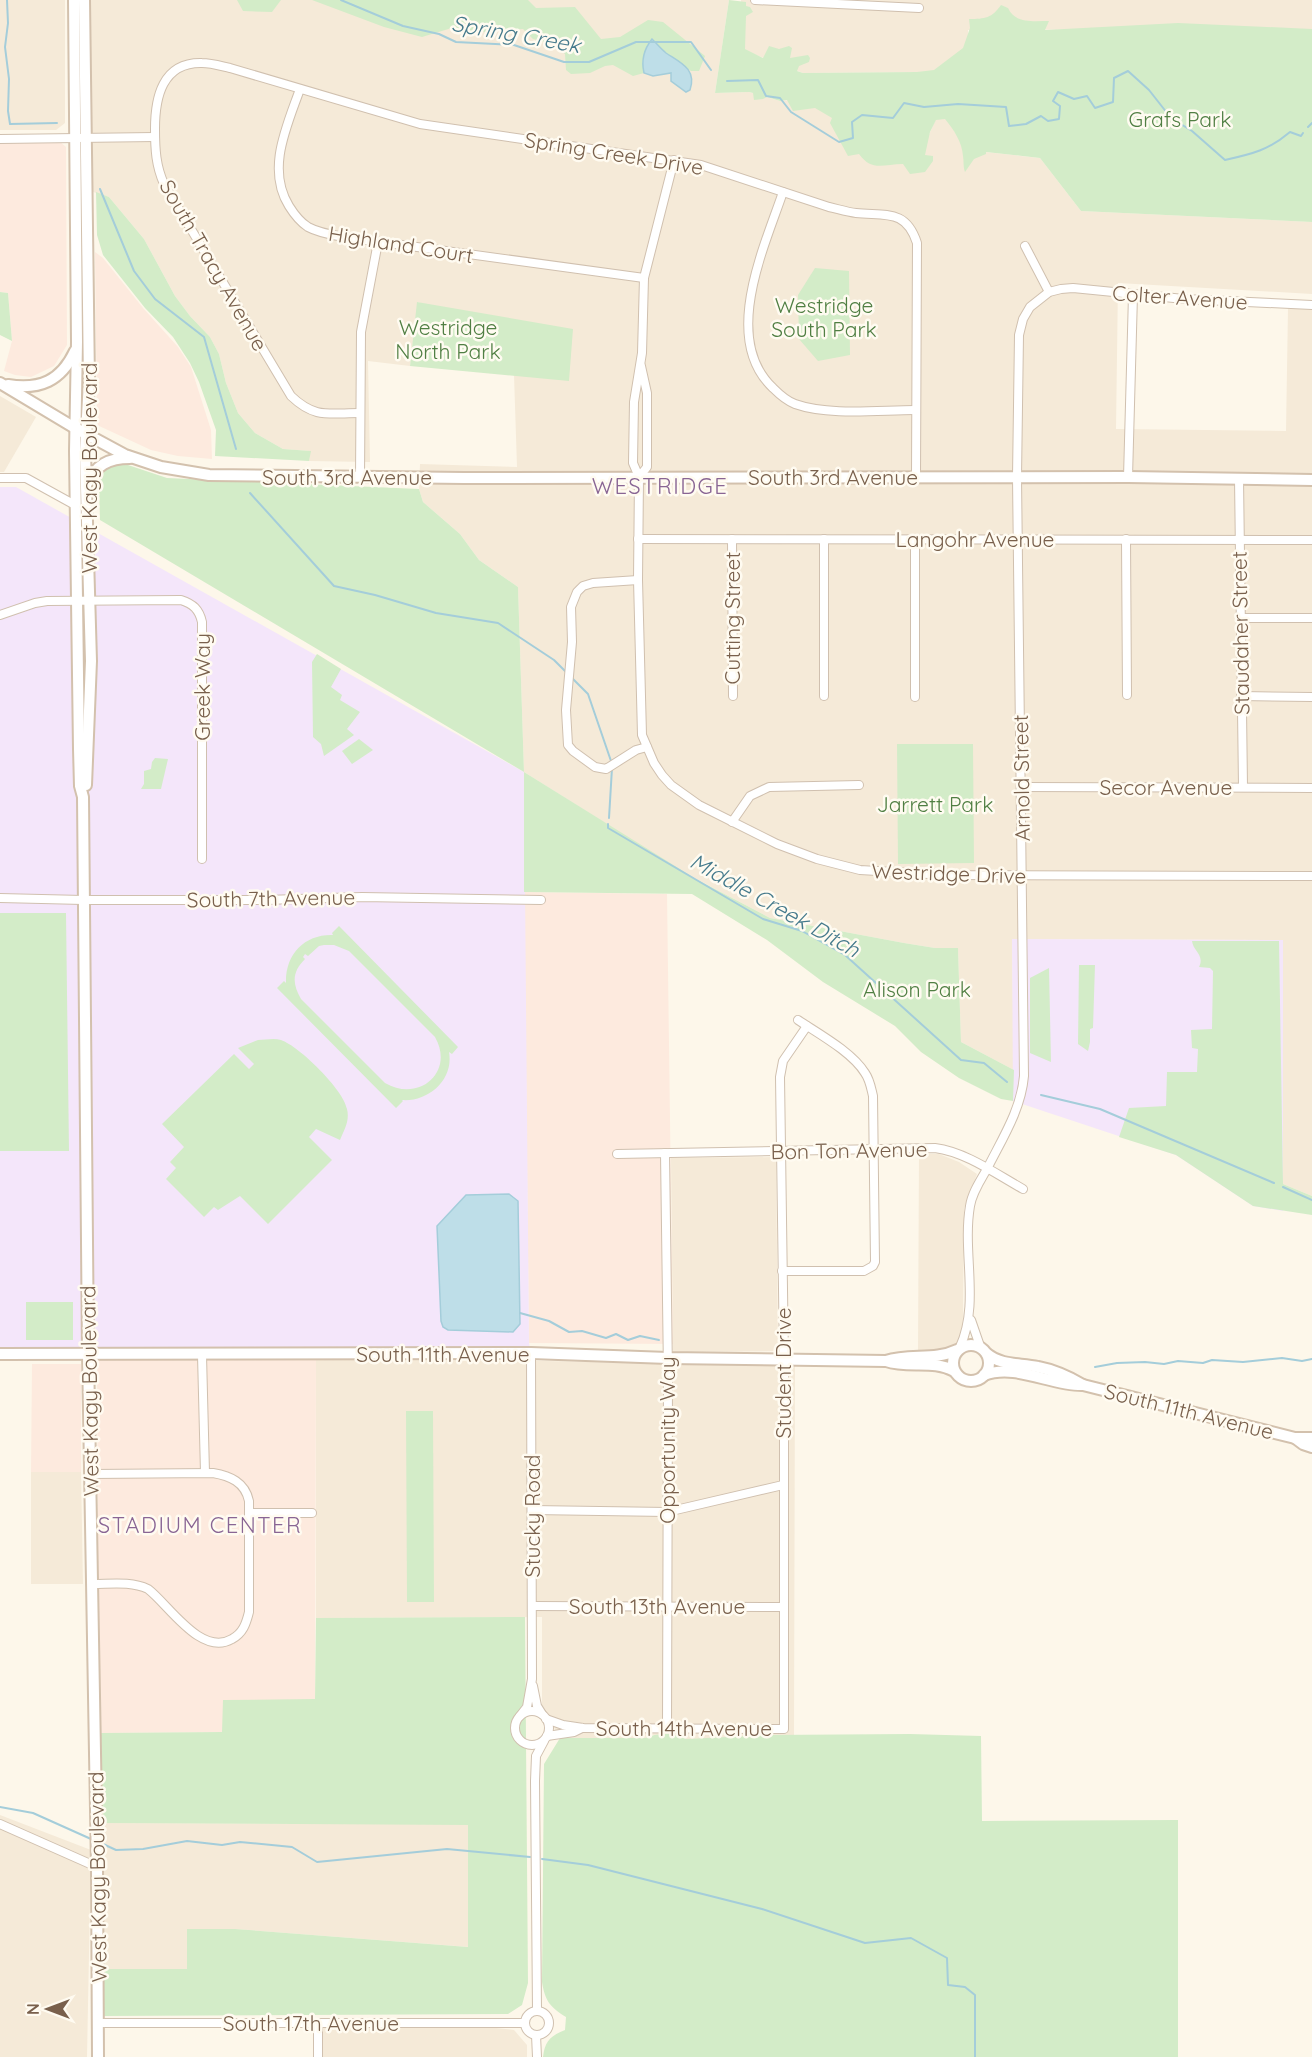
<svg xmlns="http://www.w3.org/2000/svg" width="1312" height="2057" font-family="Quicksand,sans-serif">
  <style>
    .residential { fill: #f5ead8 }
    .commercial { fill: #fdeade }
    .education { fill: #f4e6fa }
    .green { fill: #d3ecc8; fill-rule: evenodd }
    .water { fill: #bedee8; stroke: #a4cdda; stroke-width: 1.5 }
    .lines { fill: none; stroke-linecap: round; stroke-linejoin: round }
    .stream { stroke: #a4cdda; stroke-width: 2 }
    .street-casing { stroke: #d0c0af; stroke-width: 10 }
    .secondary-casing { stroke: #d3c1ad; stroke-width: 14 }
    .street { stroke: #fff; stroke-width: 8 }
    .secondary { stroke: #fff; stroke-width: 10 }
    .labels { text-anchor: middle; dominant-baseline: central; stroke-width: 5; stroke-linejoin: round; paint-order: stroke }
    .park-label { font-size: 21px; fill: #507f43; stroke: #fffbf1 }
    .street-label { font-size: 21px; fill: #79604c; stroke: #fffbf1 }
    .water-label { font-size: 22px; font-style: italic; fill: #457a8c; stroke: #fffbf1 }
    .neighbourhood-label { font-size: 22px; letter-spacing: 1.5px; fill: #896594; stroke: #fffbf1 }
  </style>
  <rect width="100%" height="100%" fill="#fdf7ea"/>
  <g class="residential">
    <path d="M0,0h65v123l-9,7h-56z"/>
    <path d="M89,0h640l-14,93 34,-1 31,9 22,-2 121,49 13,-29 10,-2 20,33 74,8 41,53 231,11v72l-194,-11 -2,146 170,2 2,-123 24,1v887l-29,-12v-244l-271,-1 2,131 -53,-28 -3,-94h-23l-31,-5 -134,-25 -87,-46 -159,-100 -6,-185 -39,-27 -19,-26 -37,-32 -4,-13 1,-25 97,3 -3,-92 54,5 -150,-78 -8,64 -42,-5 2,101 -61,-1 1,-10 -27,-2 -28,-16 -17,-20 -12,-30 -7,-29 -9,-17 -20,-21 -15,-20 -31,-57 -35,-42 -19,-6z"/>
    <path d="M741,0h571v29l-344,1v22l-33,20 -132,1 -60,-23z"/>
    <path d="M0,396l36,21 -32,55h-4z"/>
    <path d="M919,1154h20l20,8 18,12 -13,35 -1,108 -2,21 -9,10 -11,4h-23z"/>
    <path d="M776,1157l2,194 -105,1 -2,-194z"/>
    <path d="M316,1359l229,2 250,5 -1,369h-26l-9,3 -74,1 -5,-4h-27l-8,3h-85l-18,-31v-90l-226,1z"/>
    <path d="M31,1472h50l2,112h-52z"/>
    <path d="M0,1815l91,35 -4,207h-87z"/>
    <path d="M100,1823l368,1 1,123 -234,-18 -48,1v39h-86z"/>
    <path d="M487,2027l27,3 13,15v12h-213v-29z"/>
  </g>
  <g class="commercial">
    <path d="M0,142h60l6,5 1,198 -13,21 -23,11 -16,-2 -11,-4 8,-30 -4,-48 -8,-1z"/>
    <path d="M95,252l8,6 40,50 35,39 13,20 20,63 1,29 -34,-3 -27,-6 -54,-25z"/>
    <path d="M524,892l143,2 6,450 -144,-1z"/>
    <path d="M316,1359l-1,341h-92v32l-124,1 -2,-373z"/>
    <path d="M32,1364h49v108h-50z"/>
  </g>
  <g class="education">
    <path d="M0,487h16l508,285 5,571 2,10h-531z"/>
    <path d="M1012,939l271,1v271l-30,-5 -77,-51 -163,-54z"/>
  </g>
  <g class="green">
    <path d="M237,0h44l-9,12 -29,-1z"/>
    <path d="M312,0h216l8,8 39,-1 26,32 19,-2 28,-17 15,2 42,34 -6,15h-8l-25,-18 -23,14 1,6 -11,3 -20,-11 -8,1 -15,7 -19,1 -5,-4 -1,-16 -12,-10 -20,-5 -10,-10 -54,4 -14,-6 -33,10 -38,-10z"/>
    <path d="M729,0l17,2v4l4,1 3,5 -7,4 -1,33 18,9 6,-12 10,3 10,-3 3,2 -2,10 18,-3 2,3 -1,4 -10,4 -2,5 6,2 114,-1 17,-2 29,-22 7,-20 -1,-9c16,0 23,-1 32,-14l7,3c7,16 26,13 41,13l-4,9 133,-7 134,6v193l-231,-11 -41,-53 -54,-6v2l-12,5 -9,13c-2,-6 -1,-9 -2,-16 -1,-14 -9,-26 -18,-37l-9,1 -6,12 -5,23 8,1v5l-8,11 -15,2 -7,-10c-20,0 -31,8 -44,-10l-11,2 -18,-33 2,-5 -17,-10 -22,3 -6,-11 -7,1 -13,-4 -4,2 -9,1 -1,-7 -4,-1 -34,1z"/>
    <path d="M96,192l13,5 35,42 31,57 15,20 20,21 9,17 7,29 12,30 17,20 28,16 28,2 -2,10 -94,-5 1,-26 -17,-48 -9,-19 -17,-26 -28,-29 -42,-53 -6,-20z"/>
    <path d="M815,268l34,3 1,84 -32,6 -19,-22 -1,-44z"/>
    <path d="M0,292l8,1 4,48 -12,-6z"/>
    <path d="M417,302l156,27 -4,52 -159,-15z"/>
    <path d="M122,463l45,15 252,11 4,13 37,32 19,26 39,27 6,185 172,107 74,39 134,25 31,5h23l3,94 53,28 -1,31 -12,-2 -42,-21 -38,-26 -26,-26 -72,-44 -56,-42 -75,-46 -168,-2v-120l-424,-252 -1,-39 5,-14z"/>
    <path d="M317,654l24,15 -10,18 11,8 -2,5 20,12 -13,17 7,6 -30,21 -3,-12 -8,-7 -1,-75z"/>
    <path d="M359,739l14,11 -21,14 -10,-13z"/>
    <path d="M897,744h76l1,119 -76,1z"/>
    <path d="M155,758l13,1 -7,30h-20l3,-5v-13l7,-2 1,-7z"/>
    <path d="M0,913h66l3,238h-69z"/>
    <path d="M339,926l119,121 -6,7 -3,-2c5,28 -21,50 -47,48l1,1 -7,7 -119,-120 7,-7 2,2c-1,-29 19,-49 47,-48l-1,-2zM324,945h10l15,6 86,86c20,35 -16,66 -50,46l-84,-84c-9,-16 -9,-27 4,-40l-2,-2 2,-3 3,2 11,-10z"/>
    <path d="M1192,941h87l4,243 29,12v19l-59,-9 -77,-51 -57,-18 10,-29 37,-2 1,-34h30l1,-23 -6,-1 -1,-18 21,-1 1,-58 -3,-3 -11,-1c6,-12 -6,-16 -7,-26z"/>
    <path d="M1079,965h16l-2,63 -3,1v13l-2,9 -10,-7z"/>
    <path d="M1049,968l2,94 -21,-9v-75z"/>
    <path d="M258,1040c7,0 16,-2 23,0 18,6 63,50 66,69 3,12 -3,21 -7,31l-24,-11 -7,8 23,23 -64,64 -28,-28 -22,14 -4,-3 -10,10 -38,-38 10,-11 -6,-6 14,-15 -22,-23 72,-70 15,15 5,-5 -16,-16z"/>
    <rect x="26" y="1302" width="47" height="38"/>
    <path d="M406,1411h27l1,191h-27z"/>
    <path d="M525,1617l3,366 -6,22 -14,9 -406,2 -1,-47h86v-40h48l233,18v-122l-368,-2 -1,-90 123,-1 1,-32 92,-1 1,-81z"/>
    <path d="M910,1734l71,2 1,85 196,-1v237h-635c2,-16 7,-21 22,-27l1,-13c-16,-10 -21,-16 -24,-35l2,-218 16,-26h85c11,-5 31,-6 41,1l82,-4z"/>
  </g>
  <g class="water">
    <path d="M652,39c5,5 9,10 14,14 15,10 31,16 24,37l-4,2 -15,-11v-8l-18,3 -9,-3c-3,-13 0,-24 8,-34z"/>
    <path d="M509,1194l9,7 2,123 -7,8 -65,-2 -5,-3 -2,-6 -4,-95 29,-31z"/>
  </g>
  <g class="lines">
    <g class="stream">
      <path d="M7,0l1,23 -3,24 4,32 -1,32 2,13 47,-1"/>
      <path d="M341,0l62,26 36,8 17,8 58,3 50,17h25l47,-20h55l20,28"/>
      <path d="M727,81l31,-1 8,16 14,2 11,14 48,30 14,-4 -1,-16 10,-7 31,3 11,-15 20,4 34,-3 48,3 3,19 17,-2 15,-8 7,5 11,-2 1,-13 -7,-5 5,-9 16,7 13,-3 8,12 18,-6 1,-24 14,-7 21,19 22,28 21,13 33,29c27,-6 44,-10 65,-28l11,4 2,-3"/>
      <path d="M1308,127l4,-4"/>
      <path d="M100,189l34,82 21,28 49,38 32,112"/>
      <path d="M250,493l84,93 41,9 61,18 62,10 56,37 12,12"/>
      <path d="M571,677l17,17 23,67"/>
      <path d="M609,818l3,-50"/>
      <path d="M608,824v4l155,91 39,12 43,24 116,105 23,3 23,19"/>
      <path d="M1041,1095l59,14 174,74"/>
      <path d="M1283,1187l29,13"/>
      <path d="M520,1313l29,8 20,11 13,-1 24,7 10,-4 12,6 12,-4 19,4"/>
      <path d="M1095,1367l22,-4 28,-1 19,2 14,-3 25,2 9,-3 31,2 39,-4 20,3 10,-2"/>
      <path d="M0,1807l33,6 58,26"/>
      <path d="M103,1844l13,6 27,-1 44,-8 35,4 18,-3 52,5 25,15 130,-13 83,8"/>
      <path d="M542,1859l46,6 174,44 103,34 46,-5 36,20 1,27 17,2 10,8v62"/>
    </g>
    <g class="street-casing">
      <g id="street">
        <path d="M755,0l164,8"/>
        <path d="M300,89c-13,37 -34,80 -11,117 5,8 11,16 19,21 11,6 24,8 36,10l300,41"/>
        <path d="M0,139l155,-2"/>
        <path d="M674,160l-30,118 -2,75 -8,49 -1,61 6,14 -1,103 4,155 12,28 8,12 9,10 28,20 78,39 40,15 43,11 86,5 366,1"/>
        <path d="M783,192c-19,56 -62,147 -10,196 6,6 14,13 22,16 34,12 84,6 120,6"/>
        <path d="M1025,246l24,46"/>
        <path d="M360,413c-31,0 -45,6 -69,-17l-127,-212c-8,-18 -9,-34 -9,-55 0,-31 7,-67 47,-66 9,0 19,3 28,5l190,56 281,41 128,42c9,2 18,5 27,6 30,3 50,-4 61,30l-1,234"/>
        <path d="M360,477l1,-145 17,-90"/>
        <path d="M639,477l8,-10v-74l-6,-27"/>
        <path d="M1128,477l5,-182"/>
        <path d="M0,478h26l49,27"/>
        <path d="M1239,478l4,309"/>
        <path d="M638,539l674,1"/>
        <path d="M732,539l1,157"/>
        <path d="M824,539v157"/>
        <path d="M915,539v158"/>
        <path d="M1126,539l1,156"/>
        <path d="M638,580l-45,3 -10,3 -6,6 -6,15 1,35 -6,68 2,35 5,6 22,16 11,2 30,-19 11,-3"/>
        <path d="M0,615l35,-12 12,-2 134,-1c12,4 18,9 21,22v237"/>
        <path d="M1241,618h71"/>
        <path d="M1241,696l71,1"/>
        <path d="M1021,787l291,1"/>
        <path d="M732,822l18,-26 19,-9 90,-2"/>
        <path d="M0,898l83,2h182l97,-3 179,3"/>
        <path d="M665,1153l3,220 -1,355"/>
        <path d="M617,1154l318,-6c31,4 61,26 88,41"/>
        <path d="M782,1271h82l9,-5 2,-4 -2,-166c-2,-8 -3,-16 -8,-23 -13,-21 -46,-39 -67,-53"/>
        <path d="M971,1320l9,26"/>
        <path d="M960,1347c20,-44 2,-94 10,-141 2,-13 10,-25 17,-37 15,-30 34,-59 37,-93l-7,-599 2,-142 4,-16 7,-12 19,-15 12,-3 12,-1 111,11 128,6"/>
        <path d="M202,1355l3,118"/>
        <path d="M91,1474l122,-1c17,3 32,9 36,28v111c-3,12 -6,21 -17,27 -31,18 -63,-34 -84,-50 -17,-8 -37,-5 -55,-5"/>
        <path d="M532,1510l135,2 116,-27"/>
        <path d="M249,1513h63"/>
        <path d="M532,1606l251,1"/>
        <path d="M533,1686l4,20 5,8"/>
        <circle cx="532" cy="1728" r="17"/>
        <path d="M520,1716l7,-9 5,-28 -1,-326"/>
        <path d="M546,1719l17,6 20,3 201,1v-369l-4,-283 3,-16 24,-35"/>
        <path d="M547,1736l27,-4 8,-4"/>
        <path d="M0,1824l97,43"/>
        <circle cx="537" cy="2023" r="12"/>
        <path d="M537,2011l-2,-230 1,-25 8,-15"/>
        <path d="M98,2023h426"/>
        <path d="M318,2023v34"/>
        <path d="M536,2035l1,22"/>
      </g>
    </g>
    <g class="secondary-casing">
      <g id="secondary">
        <path d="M74,0l3,342 -2,109 4,298 1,37 3,11 5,556 9,514 1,190"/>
        <path d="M84,0l5,381 -4,71 6,209 -5,124"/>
        <path d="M0,383l75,45 50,27 36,12 48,8 255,3 664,-1 184,3"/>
        <path d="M8,385c32,5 53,-4 67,-34"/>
        <path d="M86,485c10,-20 22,-27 44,-27"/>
        <circle cx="971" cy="1363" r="18"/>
        <path d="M0,1354l531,-1 137,5 218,3c24,-8 48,0 71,-11"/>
        <path d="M987,1354c15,12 33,9 51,13 16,3 31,10 45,18"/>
        <path d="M886,1361c23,8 47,-2 68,10"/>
        <path d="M984,1375c32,-12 67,11 99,10l212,53h17"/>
        <path d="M1295,1438l8,6 9,3"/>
      </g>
    </g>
    <use href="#street" class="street"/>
    <use href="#secondary" class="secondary"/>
  </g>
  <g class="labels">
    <g class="park-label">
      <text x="1180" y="119">Grafs Park</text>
      <text x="824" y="305">Westridge<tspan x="824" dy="24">South Park</tspan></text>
      <text x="448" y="327">Westridge<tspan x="448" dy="24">North Park</tspan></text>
      <text x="935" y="804">Jarrett Park</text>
      <text x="917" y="989">Alison Park</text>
    </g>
    <g class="street-label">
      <text transform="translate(614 153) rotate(9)">Spring Creek Drive</text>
      <text transform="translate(401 244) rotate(9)">Highland Court</text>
      <text transform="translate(214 265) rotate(60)">South Tracy Avenue</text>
      <text transform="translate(1180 297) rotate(4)">Colter Avenue</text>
      <text transform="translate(89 468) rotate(-90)">West Kagy Boulevard</text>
      <text x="347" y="477">South 3rd Avenue</text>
      <text x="833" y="477">South 3rd Avenue</text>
      <text x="975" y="539">Langohr Avenue</text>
      <text transform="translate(732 618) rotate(-90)">Cutting Street</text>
      <text transform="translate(1240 633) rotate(-91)">Staudaher Street</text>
      <text transform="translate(202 687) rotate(-90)">Greek Way</text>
      <text transform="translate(1021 778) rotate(-91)">Arnold Street</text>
      <text x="1166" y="787">Secor Avenue</text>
      <text transform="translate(949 873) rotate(2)">Westridge Drive</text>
      <text transform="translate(271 898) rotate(-1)">South 7th Avenue</text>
      <text transform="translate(849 1150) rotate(-1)">Bon Ton Avenue</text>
      <text x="443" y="1354">South 11th Avenue</text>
      <text transform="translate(783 1373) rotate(-90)">Student Drive</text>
      <text transform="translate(89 1391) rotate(-91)">West Kagy Boulevard</text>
      <text transform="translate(1189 1411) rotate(14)">South 11th Avenue</text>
      <text transform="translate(667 1440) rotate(-90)">Opportunity Way</text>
      <text transform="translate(532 1516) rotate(-90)">Stucky Road</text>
      <text x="657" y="1606">South 13th Avenue</text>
      <text x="684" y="1728">South 14th Avenue</text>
      <text transform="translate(97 1877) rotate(-91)">West Kagy Boulevard</text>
      <text x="311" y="2023">South 17th Avenue</text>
    </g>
    <g class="water-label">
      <text transform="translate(516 34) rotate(10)">Spring Creek</text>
      <text transform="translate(775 905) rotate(29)">Middle Creek Ditch</text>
    </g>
    <g class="neighbourhood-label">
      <text x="660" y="486">WESTRIDGE</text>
      <text x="200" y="1525">STADIUM CENTER</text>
    </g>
  </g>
  <g transform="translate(48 2009) rotate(270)" stroke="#fffbf1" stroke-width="4.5" paint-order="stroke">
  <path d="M0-4.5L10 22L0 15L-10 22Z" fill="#79604c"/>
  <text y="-9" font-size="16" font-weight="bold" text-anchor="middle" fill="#79604c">N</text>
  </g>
</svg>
